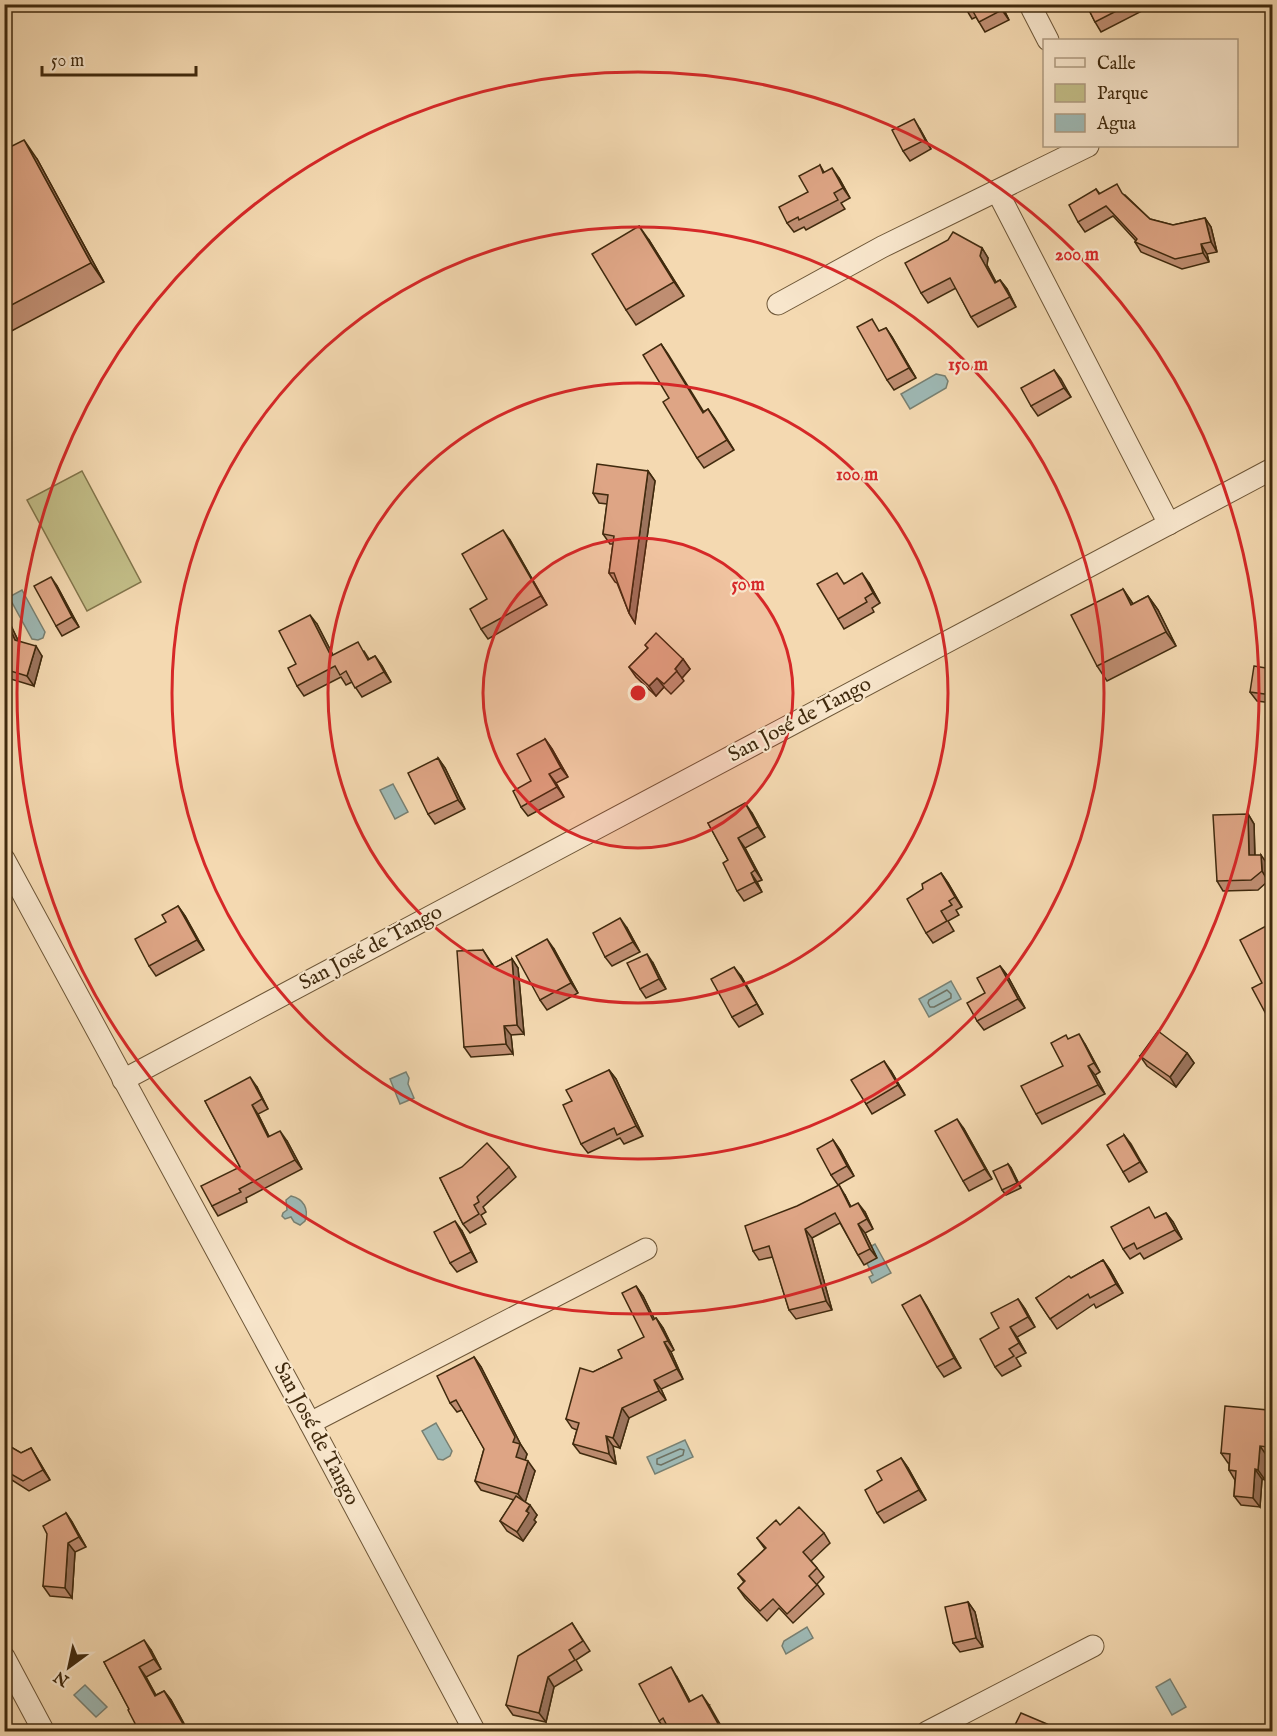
<svg xmlns="http://www.w3.org/2000/svg" width="1277" height="1736" font-family="'IM FELL English',serif">
  <style>
    .green { fill: #c2bd87; stroke: #81744a; stroke-width: 1.5 }
    .water { fill: #9eb9b5; stroke: #788072; stroke-width: 1.5 }
    .lines { fill: none; stroke-linecap: round; stroke-linejoin: round }
    .shore { stroke: #6f7262; stroke-width: 1.5 }
    .minor-casing { stroke: #6d5637; stroke-width: 23 }
    .minor { stroke: #f8e6cc; stroke-width: 21 }
    .wall { fill: #bf8e72; stroke: #402a0e; stroke-width: 1.5 }
    .shaded-wall { fill: #9b745d; stroke: #402a0e; stroke-width: 1.5 }
    .building { fill: #dea585; stroke: #402a0e; stroke-width: 1.5 }
    .ring { fill: none; stroke: #d62828; stroke-width: 3 }
    .labels { text-anchor: middle; dominant-baseline: central; stroke-width: 4.5; stroke-linejoin: round; paint-order: stroke }
    .street-label { font-size: 21px; fill: #402a0e; stroke: #f8e6cc }
    .centre { fill: #d62828; stroke: #f8e6cc; stroke-width: 3 }
    .ring-label { font-size: 18px; text-anchor: middle; font-weight: bold; fill: #d62828; stroke: #f8e6cc; stroke-width: 4.5; stroke-linejoin: round; paint-order: stroke }
  </style>
  <rect width="100%" height="100%" fill="#f4d9b1"/>
  <filter id="stains"><feTurbulence type="fractalNoise" baseFrequency=".00333" numOctaves="4"/><feColorMatrix values="0 0 0 0 .2 0 0 0 0 .09 0 0 0 0 .02 0 0 0 .5 -.17"/></filter>
  <radialGradient id="worn" r=".72"><stop offset=".6" stop-color="#630" stop-opacity="0"/><stop offset="1" stop-color="#630" stop-opacity=".3"/></radialGradient>
  <path class="green" d="M82,471l59,111 -54,29 -60,-111z"/>
  <g class="water">
    <path d="M936,374l9,2 3,5 -2,7 -36,21 -9,-15z"/>
    <path d="M22,590l23,42 -2,6 -5,2 -6,-1 -23,-42z"/>
    <path d="M393,784l15,28 -13,7 -15,-29z"/>
    <path d="M951,981l10,18 -32,18 -10,-18z"/>
    <path d="M406,1072l3,6 -1,6 6,14 -14,6 -10,-25z"/>
    <path d="M291,1196c13,3 18,13 14,25l-5,4 -6,-3 -3,-5 -6,2 -3,-3 1,-3 4,-3 -1,-10z"/>
    <path d="M875,1244l16,29 -19,10 -3,-6 4,-2 -12,-23z"/>
    <path d="M436,1423l16,28 -2,5 -7,4 -5,-1 -16,-28z"/>
    <path d="M685,1440l8,17 -38,17 -8,-17z"/>
    <path d="M807,1627l6,11 -27,16 -4,-8 2,-5z"/>
    <path d="M1170,1679l16,28 -14,8 -16,-28z"/>
    <path d="M85,1685l22,22 -11,10 -22,-22z"/>
  </g>
  <g class="lines">
    <g class="shore">
      <path d="M947,990l4,4v4l-17,9h-4l-2,-4 1,-3z"/>
      <path d="M680,1449l4,1 -1,5 -22,10 -4,-1v-5z"/>
    </g>
    <g class="minor-casing">
      <g id="minor">
        <path d="M1032,9l16,31"/>
        <path d="M997,191l172,333"/>
        <path d="M778,304l104,-57 206,-101"/>
        <path d="M4,859l306,564 165,309"/>
        <path d="M123,1080l1149,-611"/>
        <path d="M310,1423l336,-174"/>
        <path d="M4,1657l40,75"/>
        <path d="M927,1732l166,-86"/>
      </g>
    </g>
    <use href="#minor" class="minor"/>
  </g>
  <g class="wall">
    <path d="M963,4h38l8,16 -24,12 -9,-15 -4,2z"/>
    <path d="M1086,4h56l2,6 -43,22 -6,-10z"/>
    <path d="M920,129l11,20 -21,12 -7,-10z"/>
    <path d="M4,150l33,9 67,123 -100,53z"/>
    <path d="M820,165l4,7 15,6 11,20 -9,5 4,6 -39,21 -2,-3 -10,5 -7,-9 21,-31z"/>
    <path d="M1096,189l4,5 25,1 25,24 23,6 32,-7 6,9 6,25 -10,2 2,8 -27,7 -41,-17 -6,-10 1,-1 -23,-25 -28,16 -7,-10z"/>
    <path d="M649,240l35,56 -48,29 -10,-15z"/>
    <path d="M982,248l6,10 -1,7 9,17 4,-2 7,9 9,18 -38,20 -7,-10 -15,-29 -28,15 -7,-10z"/>
    <path d="M886,328l6,9 24,41 -22,12 -7,-10 -7,-49z"/>
    <path d="M661,344l42,68 5,-3 26,41 -30,18 -7,-10 -28,-60z"/>
    <path d="M1054,370l17,27 -33,19 -7,-10z"/>
    <path d="M648,471l7,10 -20,142 -6,-10 -12,-30 -2,-1 -6,-9 4,-29h-3l-7,-10 4,-30 -8,-1 -6,-10z"/>
    <path d="M510,540l37,65 -59,34 -7,-10 6,-30z"/>
    <path d="M845,583h24l11,20 -8,5 2,4 -30,17 -6,-10z"/>
    <path d="M57,586l22,41 -17,9 -6,-10z"/>
    <path d="M1123,589l10,15 15,-8 10,14 18,36 -69,35 -10,-15z"/>
    <path d="M4,611l14,29 24,16 -8,30 -30,-9z"/>
    <path d="M317,624l16,31 31,-4 5,8 6,-3 7,10 9,16 -29,15 -10,-15 -6,3 -5,-8 -37,19 -7,-10 -1,-22z"/>
    <path d="M645,645l38,14 7,10 -8,9 2,3 -13,13 -7,-7 -8,9 -20,-19 -7,-10 19,-19z"/>
    <path d="M1272,669v34l-15,-2 -7,-9z"/>
    <path d="M545,739l7,10 16,28 -12,6 8,14 -36,19 -7,-9 10,-26z"/>
    <path d="M438,758l7,10 20,41 -30,15 -7,-10z"/>
    <path d="M752,813l13,24 -20,11 17,32 -5,2 5,10 -18,9 -7,-10 -9,-31 -20,-37z"/>
    <path d="M1248,814l6,10 1,31 13,10v16l-10,9 -35,1 -6,-10z"/>
    <path d="M941,873l7,10 14,24 -6,3 3,5 -11,6 6,10 -21,12 -7,-10 -3,-44z"/>
    <path d="M178,906l7,10 19,34 -48,26 -7,-10 17,-44z"/>
    <path d="M627,928l13,24 -28,14 -7,-9z"/>
    <path d="M1272,936v87l-5,-7 -5,-33z"/>
    <path d="M554,949l24,44 -31,17 -7,-10z"/>
    <path d="M483,950l12,18 17,-9 6,9 6,66 -13,1 2,19 -42,3 -7,-10z"/>
    <path d="M653,963l13,26 -20,9 -6,-9z"/>
    <path d="M1000,966l7,9 18,33 -41,22 -7,-9 8,-28z"/>
    <path d="M741,976l22,38 -24,13 -7,-10z"/>
    <path d="M1069,1039l16,5 15,28 -5,3 10,19 -63,30 -6,-10 27,-48z"/>
    <path d="M1187,1053l7,10 -18,24 -29,-21 -7,-10z"/>
    <path d="M609,1070l7,9 27,57 -19,8 -4,-6 -32,15 -7,-9 -9,-43z"/>
    <path d="M891,1071l14,24 -33,19 -6,-10z"/>
    <path d="M257,1087l11,22 -10,5 11,22 18,5 15,28 -56,29 1,4 -29,14 -6,-10 28,-39 -35,-66z"/>
    <path d="M964,1129l28,50 -23,12 -6,-10z"/>
    <path d="M1124,1135l23,37 -18,10 -6,-10z"/>
    <path d="M833,1140l7,10 14,26 -16,9 -7,-10z"/>
    <path d="M1008,1164l3,4 10,20 -15,7 -4,-5z"/>
    <path d="M509,1167l7,10 -33,30 3,5 -5,3 5,9 -16,9 -7,-9 -23,-46z"/>
    <path d="M845,1195l6,12 14,5 8,17 -8,4 12,25 -13,7 -6,-10 -18,-32 -28,15 20,72 -36,9 -7,-9 -16,-53 -14,3 -6,-9z"/>
    <path d="M1166,1213l7,9 9,17 -38,20 -4,-6 -10,6 -7,-10 33,-31z"/>
    <path d="M462,1231l15,31 -20,10 -7,-9z"/>
    <path d="M1103,1260l7,10 13,23 -27,15 -2,-4 -37,25 -21,-31z"/>
    <path d="M636,1286l7,10 11,23 2,-1 7,10 11,22 -3,2 12,27 -22,10 5,11 -37,18 -9,30 -7,-2 3,18 -36,-11 -7,-9 4,-14 -5,-2 -6,-9 27,-47 29,-14 22,-21z"/>
    <path d="M1018,1299l7,10 10,18 -18,10 9,16 -10,5 5,8 -19,10 -7,-9 4,-39z"/>
    <path d="M926,1305l35,63 -17,9 -7,-10z"/>
    <path d="M474,1357l7,10 40,78 6,9 -2,6 10,11 -10,31 12,13 -3,5 2,2 -13,19 -16,-10 -7,-10 14,-21 -33,-10 -6,-9 9,-32 -22,-39 -5,2 -7,-9z"/>
    <path d="M1272,1417v39h-5l-2,24 -3,-1 -2,28 -19,-2 -7,-9 1,-16 -6,-10v-7h-1l-7,-10z"/>
    <path d="M4,1443l17,10 10,-5 6,10 13,22 -21,11 -25,-16z"/>
    <path d="M901,1458l7,10 18,32 -42,23 -7,-10 5,-33z"/>
    <path d="M66,1513l6,9 14,25 -11,5 -3,46 -22,-2 -7,-10z"/>
    <path d="M780,1525l44,8 6,10 -19,18 6,7 7,9 -7,7 7,10 -31,29 -14,-15 -12,13 -22,-23 -7,-10 6,-6 -6,-8 27,-25 -8,-11z"/>
    <path d="M968,1602l7,10 8,35 -23,5 -7,-9z"/>
    <path d="M572,1623l18,28 -14,9 6,10 -28,17 -8,35 -33,-7 -7,-10z"/>
    <path d="M151,1650l10,19 -15,8 10,18 8,-4 7,9 17,31h-49l-10,-22 -25,-47z"/>
    <path d="M677,1677l13,24 19,4 -44,25 -6,-9z"/>
  </g>
  <g class="shaded-wall">
    <path d="M999,4h2l8,16 -7,-10z"/>
    <path d="M914,119l6,10 11,20 -6,-9z"/>
    <path d="M24,140l13,19 67,123 -13,-19z"/>
    <path d="M832,168l7,10 11,20 -7,-10z"/>
    <path d="M1205,218l6,9 6,25 -6,-10z"/>
    <path d="M639,226l10,14 35,56 -10,-14z"/>
    <path d="M1201,244l6,10 2,8 -6,-9z"/>
    <path d="M982,248l6,10 -1,7 14,27 -6,-9 -15,-27z"/>
    <path d="M1000,280l7,9 9,18 -6,-10z"/>
    <path d="M886,328l6,9 24,41 -7,-10z"/>
    <path d="M661,344l7,10 42,68 -7,-9z"/>
    <path d="M1054,370l7,9 10,18 -7,-9z"/>
    <path d="M708,409l7,10 19,31 -7,-10z"/>
    <path d="M648,471l7,10 -20,142 -6,-10z"/>
    <path d="M503,530l7,10 37,65 -6,-9z"/>
    <path d="M862,573l7,10 11,20 -7,-10z"/>
    <path d="M51,577l6,9 22,41 -7,-10z"/>
    <path d="M1123,589l10,15 -2,1z"/>
    <path d="M1148,596l10,14 18,36 -10,-14z"/>
    <path d="M4,611l18,38 -7,-9 -11,-24z"/>
    <path d="M310,615l7,9 21,41 -7,-9z"/>
    <path d="M36,646l6,10 -8,30 -7,-10z"/>
    <path d="M375,656l7,10 9,16 -7,-10z"/>
    <path d="M683,659l7,10 -8,9 -7,-9z"/>
    <path d="M657,678l7,9 -8,9 -7,-10z"/>
    <path d="M545,739l7,10 16,28 -7,-9z"/>
    <path d="M438,758l7,10 20,41 -7,-9z"/>
    <path d="M549,774l7,9 8,14 -7,-10z"/>
    <path d="M745,803l7,10 13,24 -7,-10z"/>
    <path d="M1248,814l6,10 1,41 -6,-10z"/>
    <path d="M738,838l7,10 17,32 -7,-10z"/>
    <path d="M1261,855l7,10v16l-6,-10z"/>
    <path d="M751,873l6,9 5,10 -7,-10z"/>
    <path d="M941,873l7,10 14,24 -7,-10z"/>
    <path d="M178,906l7,10 19,34 -7,-10z"/>
    <path d="M620,918l7,10 13,24 -7,-10z"/>
    <path d="M547,939l7,10 24,44 -7,-10z"/>
    <path d="M647,954l6,9 13,26 -7,-10z"/>
    <path d="M512,959l6,9 6,66 -7,-9z"/>
    <path d="M1000,966l7,9 18,33 -7,-9z"/>
    <path d="M734,967l7,9 22,38 -6,-10z"/>
    <path d="M504,1026l7,9 2,19 -7,-10z"/>
    <path d="M1079,1034l6,10 15,28 -6,-9z"/>
    <path d="M1187,1053l7,10 -18,24 -6,-10z"/>
    <path d="M884,1061l7,10 14,24 -7,-10z"/>
    <path d="M1088,1066l7,9 10,19 -7,-9z"/>
    <path d="M609,1070l7,9 27,57 -7,-10z"/>
    <path d="M250,1077l7,10 11,22 -6,-10z"/>
    <path d="M252,1105l6,9 16,33 -6,-10z"/>
    <path d="M957,1119l7,10 28,50 -7,-10z"/>
    <path d="M280,1131l7,10 15,28 -7,-9z"/>
    <path d="M1124,1135l7,9 16,28 -7,-10z"/>
    <path d="M833,1140l7,10 14,26 -7,-10z"/>
    <path d="M1008,1164l3,4 10,20 -4,-5z"/>
    <path d="M839,1185l6,10 11,22 -6,-10z"/>
    <path d="M858,1203l7,9 8,17 -6,-10z"/>
    <path d="M1166,1213l7,9 9,17 -7,-9z"/>
    <path d="M455,1221l7,10 15,31 -6,-10z"/>
    <path d="M858,1224l7,9 12,25 -7,-9z"/>
    <path d="M805,1229l7,9 20,72 -6,-9z"/>
    <path d="M1103,1260l7,10 13,23 -7,-9z"/>
    <path d="M636,1286l7,10 17,34 -7,-10z"/>
    <path d="M920,1295l6,10 35,63 -7,-10z"/>
    <path d="M1018,1299l7,10 10,18 -7,-10z"/>
    <path d="M656,1318l7,10 11,22 -6,-9z"/>
    <path d="M1010,1327l7,10 9,16 -7,-10z"/>
    <path d="M664,1342l7,10 12,27 -6,-10z"/>
    <path d="M474,1357l7,10 40,78 6,9 -4,13 -7,-10 -3,-15z"/>
    <path d="M654,1380l7,9 5,11 -7,-9z"/>
    <path d="M622,1408l7,10 -9,30 -7,-10z"/>
    <path d="M1268,1410l4,7v36l-4,-6 -2,-26z"/>
    <path d="M606,1436l7,10 3,18 -7,-10z"/>
    <path d="M1260,1446l7,10 -2,24 -7,-10z"/>
    <path d="M31,1448l6,10 13,22 -7,-10z"/>
    <path d="M901,1458l7,10 18,32 -7,-10z"/>
    <path d="M528,1461l7,10 -10,32 -7,-9z"/>
    <path d="M1255,1469l7,10 -2,28 -7,-9z"/>
    <path d="M530,1505l7,10 -3,5 2,2 -13,19 -6,-9z"/>
    <path d="M66,1513l6,9 14,25 -7,-10z"/>
    <path d="M68,1543l7,9 -3,46 -7,-10z"/>
    <path d="M968,1602l7,10 8,35 -7,-9z"/>
    <path d="M144,1640l7,10 10,19 -7,-10z"/>
    <path d="M139,1667l7,10 15,28 -6,-9z"/>
    <path d="M671,1667l6,10 19,35 -7,-10z"/>
    <path d="M548,1677l6,10 -8,35 -7,-9z"/>
    <path d="M164,1691l7,9 17,31h-1z"/>
    <path d="M702,1695l7,10 15,26h-2z"/>
  </g>
  <g class="building">
    <path d="M963,4h36l3,6 -23,12 -9,-16 -4,3z"/>
    <path d="M1086,4h44l-35,18z"/>
    <path d="M914,119l11,21 -22,11 -11,-21z"/>
    <path d="M24,140l67,123 -87,46v-159z"/>
    <path d="M820,165l3,8 9,-5 11,20 -9,5 4,7 -39,20 -1,-3 -11,6 -8,-16 29,-15 -9,-16z"/>
    <path d="M1117,184l5,9 28,26 23,6 32,-7 6,24 -10,2 2,9 -28,6 -40,-17 2,-3 -31,-33 -28,16 -9,-17 27,-16 3,5z"/>
    <path d="M639,226l35,56 -48,28 -34,-56z"/>
    <path d="M953,232l29,16 -2,8 15,27 5,-3 10,17 -39,20 -21,-39 -29,15 -16,-30 43,-23z"/>
    <path d="M872,319l7,12 7,-3 23,40 -22,12 -30,-53z"/>
    <path d="M661,344l42,69 5,-4 19,31 -30,18 -34,-56 6,-4 -26,-43z"/>
    <path d="M1054,370l10,18 -33,18 -10,-18z"/>
    <path d="M597,464l51,7 -19,142 -15,-40h-5l5,-37 -11,-2 5,-39 -15,-2z"/>
    <path d="M503,530l38,66 -60,33 -11,-20 17,-10 -25,-45z"/>
    <path d="M837,573l7,11 18,-11 11,20 -8,5 2,4 -29,17 -21,-35z"/>
    <path d="M51,577l21,40 -16,9 -22,-40z"/>
    <path d="M1123,589l8,16 17,-9 18,36 -69,34 -26,-51z"/>
    <path d="M310,615l21,41 27,-14 10,18 7,-4 9,16 -29,16 -9,-17 -6,4 -5,-9 -38,20 -9,-18 8,-4 -17,-33z"/>
    <path d="M4,616l11,24 21,6 -9,30 -23,-7z"/>
    <path d="M656,633l27,26 -8,10 2,2 -13,13 -7,-6 -8,8 -20,-19 19,-19 -3,-3z"/>
    <path d="M1254,666l18,3v26l-22,-3z"/>
    <path d="M545,739l16,29 -12,6 8,13 -36,20 -8,-16 18,-10 -14,-27z"/>
    <path d="M438,758l20,42 -30,14 -20,-41z"/>
    <path d="M745,803l13,24 -20,11 17,32 -4,3 4,9 -18,9 -14,-28 5,-3 -20,-37z"/>
    <path d="M1248,814l1,41h12l1,16 -11,9 -34,1 -4,-66z"/>
    <path d="M941,873l14,24 -6,4 3,4 -11,6 6,10 -21,12 -19,-34 16,-10 -1,-5z"/>
    <path d="M178,906l19,34 -48,26 -14,-27 31,-17 -4,-7z"/>
    <path d="M620,918l13,24 -28,15 -12,-24z"/>
    <path d="M1266,926l6,13v74l-5,3 -15,-28 10,-5 -22,-43z"/>
    <path d="M547,939l24,44 -31,17 -24,-44z"/>
    <path d="M483,950l11,18 18,-9 5,66 -13,1 2,18 -42,3 -7,-96z"/>
    <path d="M647,954l12,25 -19,10 -13,-26z"/>
    <path d="M1000,966l18,33 -41,22 -10,-18 18,-10 -8,-15z"/>
    <path d="M734,967l23,37 -25,13 -21,-38z"/>
    <path d="M1158,1031l29,22 -17,24 -30,-21z"/>
    <path d="M1079,1034l15,29 -6,3 10,19 -62,29 -15,-28 42,-20 -12,-23 15,-8 2,4z"/>
    <path d="M884,1061l14,24 -32,19 -15,-24z"/>
    <path d="M609,1070l27,56 -19,9 -3,-7 -33,16 -18,-39 9,-4 -6,-11z"/>
    <path d="M250,1077l12,22 -10,6 16,32 12,-6 15,29 -56,29 2,3 -29,14 -11,-20 39,-19 -35,-66z"/>
    <path d="M957,1119l28,50 -22,12 -28,-50z"/>
    <path d="M1124,1135l16,27 -17,10 -16,-27z"/>
    <path d="M833,1140l14,26 -16,9 -14,-26z"/>
    <path d="M487,1143l22,24 -32,30 2,5 -5,3 5,9 -16,10 -23,-46 22,-11z"/>
    <path d="M1008,1164l9,19 -15,7 -9,-19z"/>
    <path d="M839,1185l11,22 8,-4 9,16 -9,5 12,25 -12,6 -23,-42 -30,16 21,72 -37,9 -20,-64 -16,5 -8,-25 52,-20z"/>
    <path d="M1149,1207l6,11 11,-5 9,17 -38,19 -3,-6 -11,6 -12,-22z"/>
    <path d="M455,1221l16,31 -21,11 -16,-31z"/>
    <path d="M1103,1260l13,24 -26,14 -2,-4 -38,25 -14,-21 33,-22 2,2z"/>
    <path d="M636,1286l17,34 3,-2 12,23 -4,1 13,27 -23,11 5,11 -37,17 -9,30 -7,-2 3,18 -36,-10 6,-21 -13,-4 14,-51 13,4 29,-14 -4,-8 26,-13 -22,-44z"/>
    <path d="M920,1295l34,63 -17,9 -35,-62z"/>
    <path d="M1018,1299l10,18 -18,10 9,16 -10,6 5,7 -19,11 -15,-28 19,-11 -8,-15z"/>
    <path d="M474,1357l41,80 -2,5 7,2 -4,13 12,4 -10,33 -43,-13 9,-32 -28,-49 -6,3 -13,-27z"/>
    <path d="M1225,1406l43,4 -2,11h4l-2,26 -8,-1 -2,24 -3,-1 -2,29 -19,-2 2,-25 -7,-1 1,-16 -9,-1z"/>
    <path d="M4,1443l17,10 10,-5 12,22 -20,11 -19,-11z"/>
    <path d="M901,1458l18,32 -42,23 -12,-23 17,-10 -5,-9z"/>
    <path d="M516,1496l14,9 -4,6 3,2 -12,19 -17,-11z"/>
    <path d="M799,1507l25,26 -21,19 14,16 -8,8 8,9 -30,29 -14,-15 -13,12 -22,-23 7,-7 -7,-7 28,-26 -9,-10 19,-18 4,5z"/>
    <path d="M66,1513l13,24 -11,6 -3,45 -22,-2 4,-52 -4,-8z"/>
    <path d="M968,1602l8,36 -23,5 -8,-36z"/>
    <path d="M572,1623l11,18 -14,9 6,10 -27,17 -9,36 -33,-8 12,-49z"/>
    <path d="M144,1640l10,19 -15,8 16,29 9,-5 23,40h-48l-11,-21 1,-1 -25,-47z"/>
    <path d="M671,1667l18,35 13,-7 20,36h-52l-7,-13 -4,3 -20,-37z"/>
    <path d="M1021,1713l26,11 11,7h-46z"/>
    <path d="M1204,1727l4,4h-8z"/>
  </g>
  <circle cx="638" cy="693" r="155" fill="#d62828" fill-opacity=".12"/>
  <g class="ring">
    <circle cx="638" cy="693" r="155"/>
    <circle cx="638" cy="693" r="310"/>
    <circle cx="638" cy="693" r="466"/>
    <circle cx="638" cy="693" r="621"/>
  </g>
  <g class="labels">
    <g class="street-label">
      <text transform="translate(800 720) rotate(-28)">San José de Tango</text>
      <text transform="translate(371 948) rotate(-28)">San José de Tango</text>
      <text transform="translate(316 1434) rotate(62)">San José de Tango</text>
    </g>
  </g>
  <circle cx="638" cy="693" r="9" class="centre"/>
  <g class="ring-label">
    <text x="1077" y="260">200 m</text>
    <text x="968" y="370">150 m</text>
    <text x="857" y="480">100 m</text>
    <text x="748" y="590">50 m</text>
  </g>
  <rect width="1277" height="1736" fill="none" stroke="#f4d9b1" stroke-width="24"/>
  <rect x="6" y="6" width="1265" height="1724" fill="none" stroke="#402a0e" stroke-width="3"/>
  <rect x="12" y="12" width="1253" height="1712" fill="none" stroke="#402a0e" stroke-width="1.5"/>
  <rect x="1043" y="39" width="195" height="108" fill="#f8e6cc" stroke="#ae9b80" stroke-width="1.5"/>
  <rect x="1055" y="58" width="30" height="9" fill="#f8e6cc" stroke="#ae9b80" stroke-width="1.5"/>
  <text x="1097" y="69" font-size="18" fill="#402a0e">Calle</text>
  <rect x="1055" y="84" width="30" height="18" fill="#c2bd87" stroke="#ae9b80" stroke-width="1.5"/>
  <text x="1097" y="99" font-size="18" fill="#402a0e">Parque</text>
  <rect x="1055" y="114" width="30" height="18" fill="#9eb9b5" stroke="#ae9b80" stroke-width="1.5"/>
  <text x="1097" y="129" font-size="18" fill="#402a0e">Agua</text>
  <g transform="translate(69 1667) rotate(213)" stroke="#f8e6cc" stroke-width="4.5" paint-order="stroke">
  <path d="M0-4.5L10 22L0 15L-10 22Z" fill="#402a0e"/>
  <text y="-9" font-size="16" font-weight="bold" text-anchor="middle" fill="#402a0e">N</text>
  </g>
  <path d="M42 66v9h154v-9" fill="none" stroke="#402a0e" stroke-width="3"/>
  <text x="51" y="66" font-size="18" fill="#402a0e" stroke="#f8e6cc" stroke-width="4.5" paint-order="stroke">50 m</text>
  <rect width="100%" height="100%" filter="url(#stains)"/>
  <rect width="100%" height="100%" fill="url(#worn)"/>
</svg>
